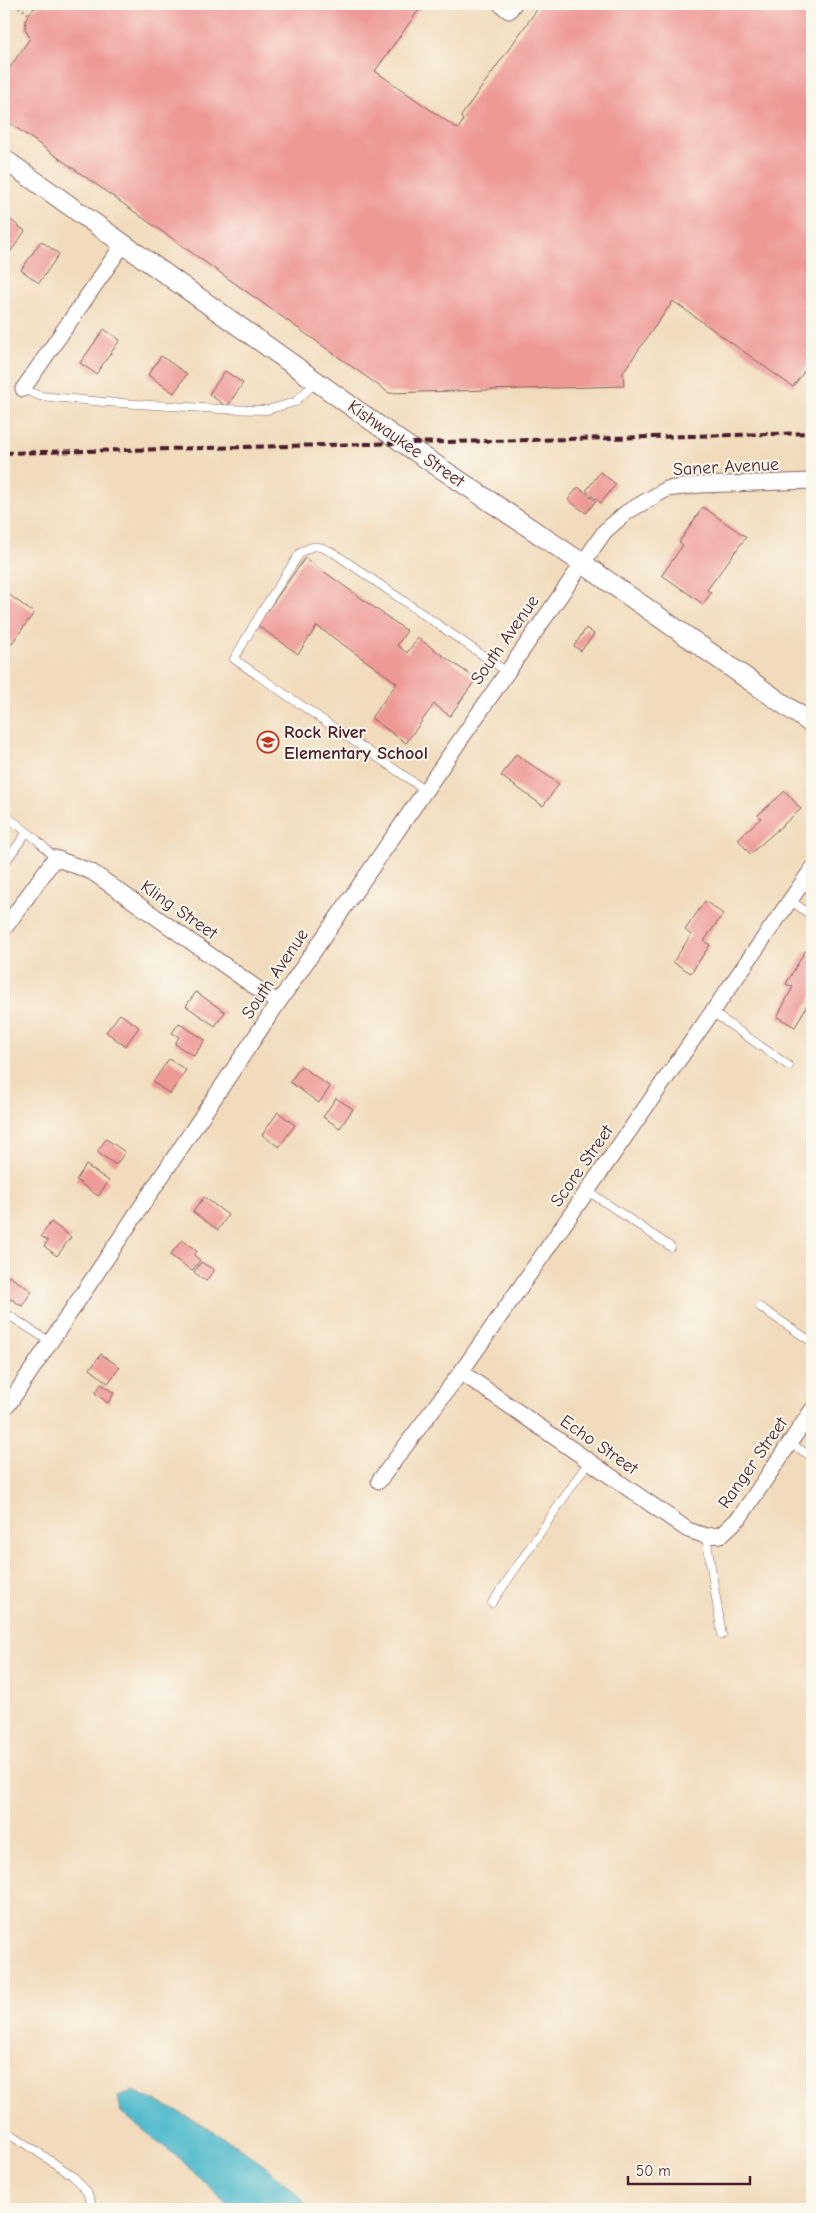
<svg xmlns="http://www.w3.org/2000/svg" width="816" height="2213" font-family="'Comic Neue',sans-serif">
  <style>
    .water { fill: #50bacc; stroke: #4d6c7c }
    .building { fill: #ee9996 }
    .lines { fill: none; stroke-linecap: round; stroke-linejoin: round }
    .service-casing { stroke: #84615e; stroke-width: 9 }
    .minor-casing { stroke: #84615e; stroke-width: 17 }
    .tertiary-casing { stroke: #84615e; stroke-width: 21 }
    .path { stroke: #84615e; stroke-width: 3; stroke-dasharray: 1 4; stroke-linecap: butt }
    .service { stroke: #fff; stroke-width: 8 }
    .minor { stroke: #fff; stroke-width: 15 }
    .tertiary { stroke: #fff; stroke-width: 19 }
    .rail { stroke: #4a1f2b; stroke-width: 4; stroke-dasharray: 8 4; stroke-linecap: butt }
    .labels { text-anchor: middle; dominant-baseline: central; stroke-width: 4; stroke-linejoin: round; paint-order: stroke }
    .street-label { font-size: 18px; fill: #4a1f2b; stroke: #fbf7ec }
    .poi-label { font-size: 18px; font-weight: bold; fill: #4a1f2b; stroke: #fbf7ec; text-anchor: start }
  </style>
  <rect width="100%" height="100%" fill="#fbf7ec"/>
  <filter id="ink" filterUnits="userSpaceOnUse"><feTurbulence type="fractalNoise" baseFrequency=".02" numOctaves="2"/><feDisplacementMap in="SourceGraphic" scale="10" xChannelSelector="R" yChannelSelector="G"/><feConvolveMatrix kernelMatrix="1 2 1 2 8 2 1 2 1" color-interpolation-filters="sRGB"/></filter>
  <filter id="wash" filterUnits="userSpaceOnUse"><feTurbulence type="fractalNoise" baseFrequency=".0096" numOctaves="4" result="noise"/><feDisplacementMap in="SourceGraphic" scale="20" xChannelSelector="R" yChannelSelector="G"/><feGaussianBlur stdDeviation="1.12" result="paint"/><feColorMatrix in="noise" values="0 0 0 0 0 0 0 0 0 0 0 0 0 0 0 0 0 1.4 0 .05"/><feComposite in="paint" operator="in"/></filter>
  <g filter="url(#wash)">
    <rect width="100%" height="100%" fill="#f1dbbc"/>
    <path class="water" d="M133,2091c60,25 135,68 177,118h-77l-52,-49 -60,-48 -3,-16z"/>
    <g id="blocks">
      <g class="building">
        <path d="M55,4h368l-48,67 83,58 5,-8 -2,-5 80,-112h180l6,4 3,-4h82v356l-19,27 -120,-86 -50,71 1,14 -235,7 -385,-274v-43l26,-38 -5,-9 1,-11 7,-9 9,-4 12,1z"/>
        <path d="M8,218l17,13 -21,30v-37z"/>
        <path d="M41,241l18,13 -20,29 -18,-13z"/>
        <path d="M104,329l16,11 -24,34 -16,-11z"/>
        <path d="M161,356l26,18 -13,19 -26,-18z"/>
        <path d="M225,371l18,12 -16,24 -18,-13z"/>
        <path d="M600,472l16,12 -15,19 -15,-12z"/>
        <path d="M578,487l18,14 -10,12 -18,-13z"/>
        <path d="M703,507l43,30 -39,53 4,3 -8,11 -41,-29 21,-30 -4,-3z"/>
        <path d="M305,558l102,73 -10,14 10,8 11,-15 58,41 -26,37 -16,-12 -28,39 -35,-25 26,-35 -80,-57 -19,28 -41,-29z"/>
        <path d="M4,591l30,22 -22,30 -8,-6z"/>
        <path d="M586,628l8,6 -13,17 -7,-5z"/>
        <path d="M516,754l43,30 -16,22 -42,-30z"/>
        <path d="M785,791l16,18 -51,45 -12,-15 23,-21 -3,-3z"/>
        <path d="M705,901l18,13 -19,27 6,4 -19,28 -18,-11 18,-27 -6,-5z"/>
        <path d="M805,951l7,4v41l-17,31 -18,-10 16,-30 -7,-3z"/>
        <path d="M196,992l29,20 -10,14 -29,-20z"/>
        <path d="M120,1014l19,13 -14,19 -19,-14z"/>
        <path d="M179,1023l26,17 -11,16 -19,-12 4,-7 -7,-4z"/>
        <path d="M169,1059l17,11 -16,24 -17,-12z"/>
        <path d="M301,1066l29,21 -11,16 -29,-21z"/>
        <path d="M336,1098l17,11 -13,19 -17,-11z"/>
        <path d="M278,1112l17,13 -16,22 -17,-12z"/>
        <path d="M106,1139l19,13 -9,13 -19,-13z"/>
        <path d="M86,1165l23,16 -11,15 -22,-16z"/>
        <path d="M204,1197l24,18 -10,15 -25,-18z"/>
        <path d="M51,1222l20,15 -14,19 -13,-10 4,-5 -7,-5z"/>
        <path d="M182,1240l15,11 -3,4 6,5 -8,11 -22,-16z"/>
        <path d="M201,1262l13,8 -8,11 -12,-9z"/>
        <path d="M9,1276l23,15 -10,15 -11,-7 -2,3 -5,-4v-14z"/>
        <path d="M101,1354l19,13 -12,16 -18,-14z"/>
        <path d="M101,1384l13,9 -6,10 -13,-10z"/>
      </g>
    </g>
  </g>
  <g filter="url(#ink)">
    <use href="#blocks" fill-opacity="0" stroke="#84615e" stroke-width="1"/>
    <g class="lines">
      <g class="service-casing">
        <g id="service">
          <path d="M23,389l17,7 64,6 117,7 46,1 28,-8 22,-21"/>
          <path d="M425,790l-191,-131 28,-48 38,-58c15,-10 19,-7 34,0l173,119"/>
          <path d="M4,814l32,25 19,19"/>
          <path d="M4,864l23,-32"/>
          <path d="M790,900l22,16"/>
          <path d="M712,1012l77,54"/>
          <path d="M588,1191l83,56"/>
          <path d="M760,1307l52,35"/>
          <path d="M4,1312l46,30"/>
          <path d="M790,1443l22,14"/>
          <path d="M706,1536l16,99"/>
          <path d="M492,1603l97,-142"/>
          <path d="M4,2129l69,47 14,16 7,17"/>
        </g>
      </g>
      <g class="minor-casing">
        <g id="minor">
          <path d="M500,4l9,7 5,-7"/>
          <path d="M23,389l101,-146"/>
          <path d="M4,929l51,-71 37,14 186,131"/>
          <path d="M461,1372l227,158 18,6 15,-1 19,-18 72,-107"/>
          <path d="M4,1409l6,-7 268,-399 327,-472 22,-19 40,-23 33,-4 112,-4"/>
          <path d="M379,1481l82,-109 351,-503"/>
        </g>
      </g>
      <g class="tertiary-casing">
        <path id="tertiary" d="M4,159l399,284 179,120 230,161"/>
      </g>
      <path class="path" d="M15,4l14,10"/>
      <use href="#service" class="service"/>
      <use href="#minor" class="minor"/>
      <use href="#tertiary" class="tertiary"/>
      <path class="rail" d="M4,453l808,-20"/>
    </g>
  </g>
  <defs>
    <g id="school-ring" transform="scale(1.125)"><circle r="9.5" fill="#fbf7ec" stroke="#c8321e" stroke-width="1.5"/><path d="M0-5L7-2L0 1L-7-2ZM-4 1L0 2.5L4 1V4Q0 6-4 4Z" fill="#c8321e"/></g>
  </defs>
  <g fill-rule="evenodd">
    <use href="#school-ring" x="268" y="742"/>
  </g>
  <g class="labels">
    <g class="street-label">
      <text transform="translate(406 444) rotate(35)">Kishwaukee Street</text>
      <text transform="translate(726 467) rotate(-3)">Saner Avenue</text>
      <text transform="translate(505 640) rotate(-55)">South Avenue</text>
      <text transform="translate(179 910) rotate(35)">Kling Street</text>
      <text transform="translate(275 974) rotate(-56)">South Avenue</text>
      <text transform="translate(582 1166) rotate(-55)">Score Street</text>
      <text transform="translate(599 1445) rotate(35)">Echo Street</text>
      <text transform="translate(753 1463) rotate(-55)">Ranger Street</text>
    </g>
    <g class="poi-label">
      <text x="284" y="732">Rock River<tspan x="284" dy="21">Elementary School</tspan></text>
    </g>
  </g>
  <rect width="816" height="2213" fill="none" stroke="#fbf7ec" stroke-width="20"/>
  <path d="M628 2176v8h122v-8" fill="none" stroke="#4a1f2b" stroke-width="2.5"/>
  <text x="636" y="2176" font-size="15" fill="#4a1f2b" stroke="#fbf7ec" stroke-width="4" paint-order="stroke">50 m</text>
</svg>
